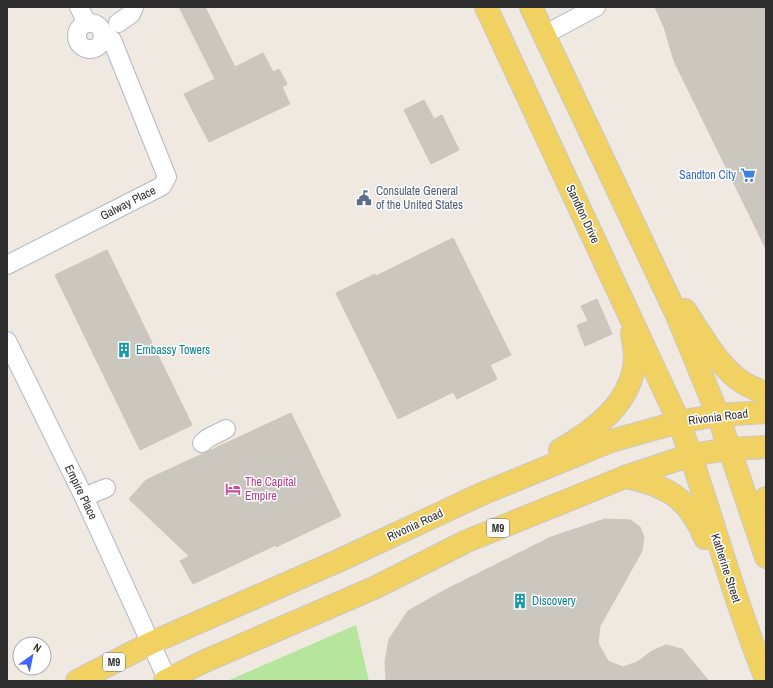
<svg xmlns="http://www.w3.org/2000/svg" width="773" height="688" font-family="'Archivo Narrow',sans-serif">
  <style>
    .green { fill: #b6e59e }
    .building { fill: #cbc7bf; stroke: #cbc5ba }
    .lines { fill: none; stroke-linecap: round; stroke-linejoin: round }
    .minor-casing { stroke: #b4b7c1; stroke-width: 20 }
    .major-casing { stroke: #c9c9c9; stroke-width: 24 }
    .minor { stroke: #fff; stroke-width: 18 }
    .major { stroke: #f2d163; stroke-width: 22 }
    .labels { text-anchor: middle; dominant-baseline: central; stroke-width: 3; stroke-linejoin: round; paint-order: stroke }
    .shield { fill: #fff; stroke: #6d6d6d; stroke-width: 1 }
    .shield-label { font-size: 11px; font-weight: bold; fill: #2e2e2e }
    .shop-label { font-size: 12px; fill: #366cbe; stroke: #fff; text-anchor: end }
    .service-label { font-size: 12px; fill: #4e5e75; stroke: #fff; text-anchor: start }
    .street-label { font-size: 12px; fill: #2e2e2e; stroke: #fff }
    .culture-label { font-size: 12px; fill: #0d838f; stroke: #fff; text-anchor: start }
    .hotel-label { font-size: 12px; fill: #b23c85; stroke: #fff; text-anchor: start }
  </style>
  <rect width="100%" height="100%" fill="#efe9e1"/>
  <path class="green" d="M356,625l13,56h-142z"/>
  <g class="building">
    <path d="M179,7h26l30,60 28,-14 10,19 6,-3 8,15 -5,3 8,17 -81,38 -25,-48 31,-15z"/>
    <path d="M655,7h111v242l-92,-188 -10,-34z"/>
    <path d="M424,100l10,19 8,-4 17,35 -28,14 -27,-54z"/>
    <path d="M453,238l58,117 -21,10 7,14 -40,20 -4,-7 -55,27 -62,-126 39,-19 1,2z"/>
    <path d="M107,250l85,175 -52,25 -85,-175z"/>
    <path d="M597,299l15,35 -27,12 -8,-21 11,-4 -7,-15z"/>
    <path d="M291,413l50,103 -65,31v-2l-83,39 -13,-23 9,-5 -60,-57 17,-19z"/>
    <path d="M605,519l25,1 10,7 4,10 -2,14 -42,75 -2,17 10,18 15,6 14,-5 15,-11 14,-6 16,4 27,32h-323l-1,-19 4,-23 19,-28 35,-20 108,-54z"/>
  </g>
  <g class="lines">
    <g class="minor-casing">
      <g id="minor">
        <path d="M79,7l8,16"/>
        <path d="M118,23l13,-9 3,-7"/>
        <circle cx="90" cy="36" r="13"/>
        <path d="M544,35l52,-28"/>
        <path d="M7,265l155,-79 5,-9 -55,-137 -10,-7"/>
        <path d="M7,341l77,156 84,184"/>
        <path d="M202,443l6,-5 18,-9"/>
        <path d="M84,497l22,-9"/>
      </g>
    </g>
    <g class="major-casing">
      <g id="major">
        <path d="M486,7l193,415c31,85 53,173 87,257"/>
        <path d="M531,7l145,306 42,102 48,142"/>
        <path d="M685,310c20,30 42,75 81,82"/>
        <path d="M560,450c35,-20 73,-48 75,-92 0,-8 -2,-17 -3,-25"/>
        <path d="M625,477c41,8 64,21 80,61"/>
        <path d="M765,536l-2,-13 3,-25"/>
        <path d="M77,681l74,-38 187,-82 146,-68 127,-52 68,-19 39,-7 48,-3"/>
        <path d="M165,681l40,-20 169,-73 93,-47 158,-64 66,-22 38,-6 37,-2"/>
      </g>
    </g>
    <use href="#minor" class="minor"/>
    <use href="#major" class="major"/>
  </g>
  <defs>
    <g id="supermarket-bare" transform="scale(1.2)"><path d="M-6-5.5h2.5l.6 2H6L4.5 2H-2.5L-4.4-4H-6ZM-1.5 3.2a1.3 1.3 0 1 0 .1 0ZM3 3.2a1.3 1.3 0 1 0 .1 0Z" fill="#3f7fe0" stroke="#fff" stroke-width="2.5" paint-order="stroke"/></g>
    <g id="civic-bare" transform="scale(1.2)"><path d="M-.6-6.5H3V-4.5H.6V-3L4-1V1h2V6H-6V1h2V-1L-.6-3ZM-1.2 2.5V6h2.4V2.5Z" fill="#5c6f8a" stroke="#fff" stroke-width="2.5" paint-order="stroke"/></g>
    <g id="building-bare" transform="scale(1.2)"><path d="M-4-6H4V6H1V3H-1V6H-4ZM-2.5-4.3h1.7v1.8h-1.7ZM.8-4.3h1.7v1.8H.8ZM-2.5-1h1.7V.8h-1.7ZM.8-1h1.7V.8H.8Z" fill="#0f9aa8" stroke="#fff" stroke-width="2.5" paint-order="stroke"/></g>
    <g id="hotel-bare" transform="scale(1.2)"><path d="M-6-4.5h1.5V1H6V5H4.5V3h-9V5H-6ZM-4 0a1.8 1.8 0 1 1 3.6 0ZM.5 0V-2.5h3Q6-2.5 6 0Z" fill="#d1479c" stroke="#fff" stroke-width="2.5" paint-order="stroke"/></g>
  </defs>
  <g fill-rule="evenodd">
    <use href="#supermarket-bare" x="748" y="175"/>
    <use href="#civic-bare" x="364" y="198"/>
    <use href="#building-bare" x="124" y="350"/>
    <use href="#hotel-bare" x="233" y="489"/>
    <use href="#building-bare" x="520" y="601"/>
  </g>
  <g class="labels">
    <g class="shield">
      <rect x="487" y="519" width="22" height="18" rx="3"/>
      <rect x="103" y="653" width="22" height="18" rx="3"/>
    </g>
    <g class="shield-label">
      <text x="498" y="528">M9</text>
      <text x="114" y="662">M9</text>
    </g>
    <g class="shop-label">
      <text x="736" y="175">Sandton City</text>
    </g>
    <g class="service-label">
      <text x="376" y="191">Consulate General<tspan x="376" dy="14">of the United States</tspan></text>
    </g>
    <g class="street-label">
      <text transform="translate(128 203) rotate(-27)">Galway Place</text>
      <text transform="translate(583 214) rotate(65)">Sandton Drive</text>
      <text transform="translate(718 417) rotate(-7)">Rivonia Road</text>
      <text transform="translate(81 492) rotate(64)">Empire Place</text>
      <text transform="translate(415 525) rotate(-25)">Rivonia Road</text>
      <text transform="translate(726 568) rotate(72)">Katherine Street</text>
    </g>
    <g class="culture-label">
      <text x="136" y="350">Embassy Towers</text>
      <text x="532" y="601">Discovery</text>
    </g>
    <g class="hotel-label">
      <text x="245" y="482">The Capital<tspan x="245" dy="14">Empire</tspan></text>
    </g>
  </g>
  <rect width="773" height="688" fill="none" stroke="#2e2e2e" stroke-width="16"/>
  <g transform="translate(32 656) rotate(33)"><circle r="19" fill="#ffffff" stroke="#ababab"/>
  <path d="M0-3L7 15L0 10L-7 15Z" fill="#4264fb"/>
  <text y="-6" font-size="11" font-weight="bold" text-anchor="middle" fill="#2e2e2e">N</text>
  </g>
</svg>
